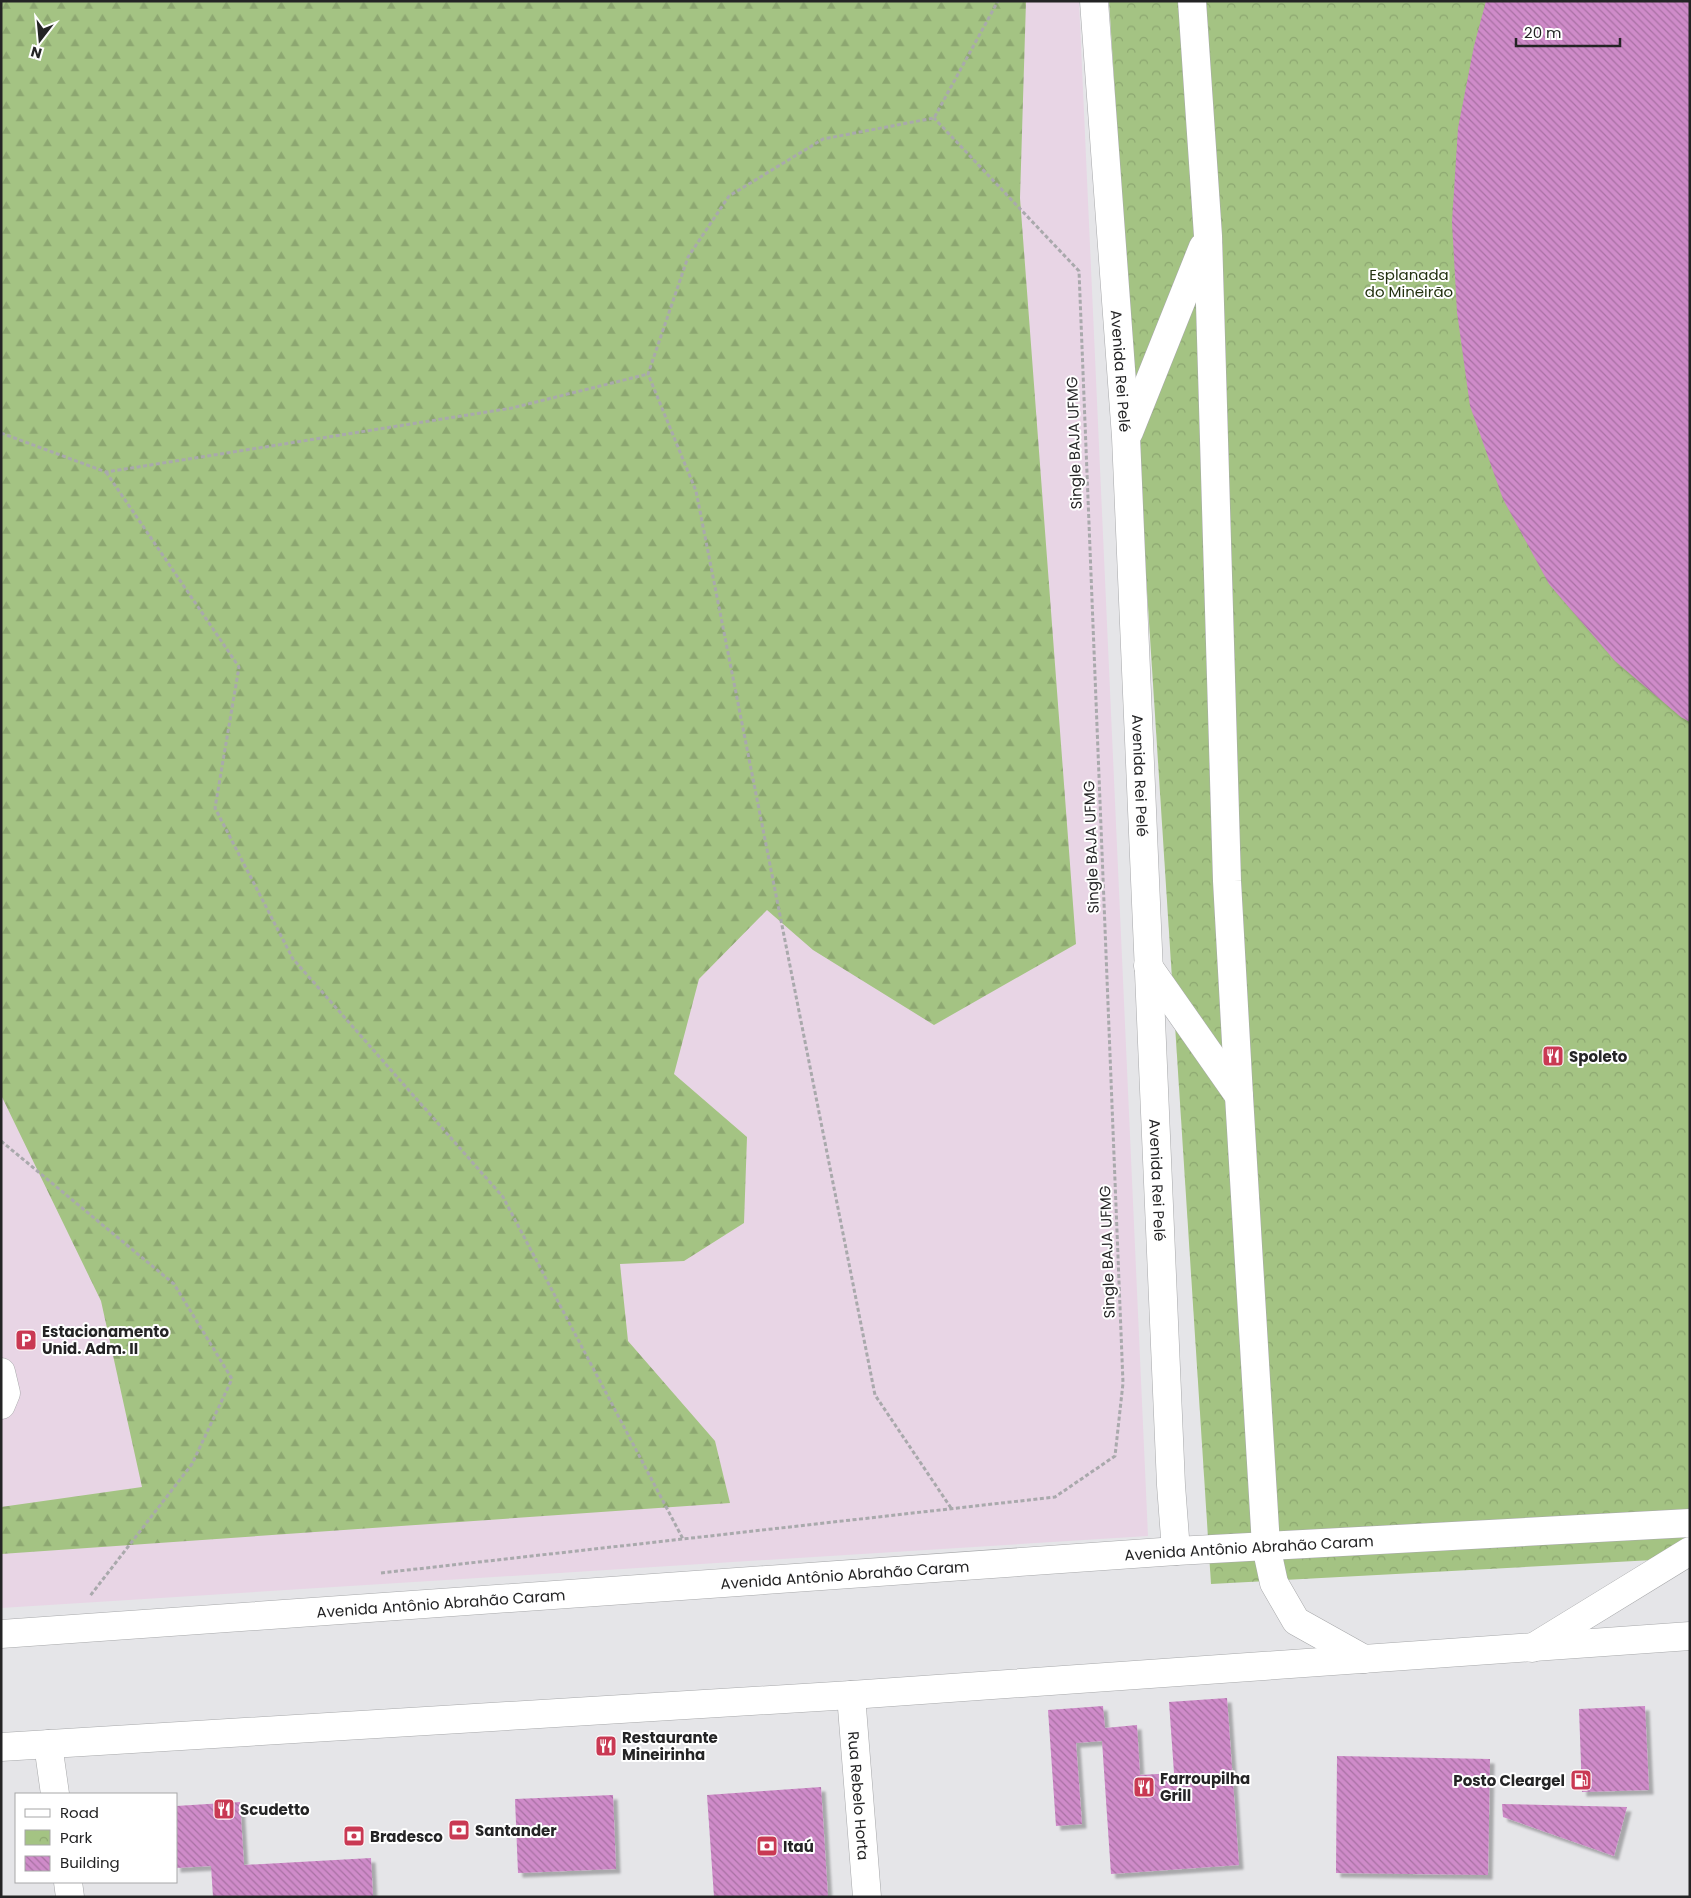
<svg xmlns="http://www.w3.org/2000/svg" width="1691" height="1898" font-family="Poppins,sans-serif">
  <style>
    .education { fill: #e8d5e5 }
    .forest { fill: url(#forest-firs) }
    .park { fill: url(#park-crowns) }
    .building { fill: url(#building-back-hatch); filter: url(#shadow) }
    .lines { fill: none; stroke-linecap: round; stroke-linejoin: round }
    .minor-casing { stroke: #a7a8aa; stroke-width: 29 }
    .major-casing { stroke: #a7a8aa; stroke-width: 29 }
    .path { stroke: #a9a9ac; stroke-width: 3; stroke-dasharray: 4 2.5; stroke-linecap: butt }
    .minor { stroke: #fff; stroke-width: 28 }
    .major { stroke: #fff; stroke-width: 28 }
    .labels { text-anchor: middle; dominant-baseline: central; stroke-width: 4; stroke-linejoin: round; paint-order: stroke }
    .park-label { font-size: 15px; fill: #233210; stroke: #fff }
    .street-label { font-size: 15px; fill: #242425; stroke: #fff }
    .poi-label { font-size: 15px; font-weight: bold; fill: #242425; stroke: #fff; text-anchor: start }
  </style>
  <defs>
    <pattern id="forest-firs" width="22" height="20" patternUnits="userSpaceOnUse" patternTransform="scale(1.25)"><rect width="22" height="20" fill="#a4c383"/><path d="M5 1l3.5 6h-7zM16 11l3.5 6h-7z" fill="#8da771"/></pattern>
    <pattern id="park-crowns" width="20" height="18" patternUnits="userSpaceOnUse" patternTransform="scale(1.25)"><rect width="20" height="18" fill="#a4c383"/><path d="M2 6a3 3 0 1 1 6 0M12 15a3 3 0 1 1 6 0" fill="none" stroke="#8da771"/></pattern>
    <pattern id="building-back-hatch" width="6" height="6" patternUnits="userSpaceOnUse" patternTransform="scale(1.25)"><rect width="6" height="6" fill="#cf8bc9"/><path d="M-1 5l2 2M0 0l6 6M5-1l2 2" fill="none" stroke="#a871a3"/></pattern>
    <filter id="shadow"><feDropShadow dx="4.5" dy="4.5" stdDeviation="1" flood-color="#0004"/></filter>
  </defs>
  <rect width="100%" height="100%" fill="#e5e5e8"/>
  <path class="education" d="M1,1h1078l69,1535 -1147,72z"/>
  <path class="forest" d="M1,1h1025l-6,197 56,746 -142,81 -121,-75 -46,-40 -68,69 -25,95 73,63 -3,86 -60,38 -64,3 8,77 87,100 15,62 -729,51v-47l141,-20 -41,-186 -100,-206z"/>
  <path class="park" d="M1109,1h581v1557l-479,26z"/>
  <g class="building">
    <path d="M1486,1h204v721l-9,-5 -66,-56 -66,-77 -46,-85 -33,-93 -13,-94 -5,-90 6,-94 16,-82z"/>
    <path d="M1227,1698l12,167 -128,9 -9,-133 -26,2 6,81 -26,2 -8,-116 55,-4 2,22 32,-3 3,50 34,-2 -5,-71z"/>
    <path d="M1645,1706l4,84 -67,2 -3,-83z"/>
    <path d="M1337,1756l153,3 -2,116 -152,-2z"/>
    <path d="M821,1787l7,110h-114l-7,-102z"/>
    <path d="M613,1795l3,74 -98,4 -3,-74z"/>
    <path d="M240,1802l4,63 127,-7 2,39h-160l-2,-31 -35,2v-62z"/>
    <path d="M1502,1804l125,3 -13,49 -111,-39z"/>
  </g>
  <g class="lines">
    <g class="minor-casing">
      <g id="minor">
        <path d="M1,1372l5,21 -5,12"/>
        <path d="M1532,1648l158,-97"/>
        <path id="s1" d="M851,1695l16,202"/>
        <path d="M48,1744l7,50"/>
        <path d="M68,1882l2,15"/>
      </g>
    </g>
    <g class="major-casing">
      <g id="major">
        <path id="s2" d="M1094,1l32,436 45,1048 5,66"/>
        <path d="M1192,1l16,235 19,645 12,215 27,450 8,37 22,38 68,38"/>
        <path d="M1129,432l74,-185"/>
        <path d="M1148,966l91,130"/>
        <path id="s3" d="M1,1634l1175,-83 514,-28"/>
        <path d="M1,1747l850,-52 839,-59"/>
      </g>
    </g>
    <g class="path">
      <path d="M1,433l105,39 406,-64 136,-34"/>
      <path d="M106,472l133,195 -24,141 78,151 210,238 180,342 372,-42 60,-41 8,-73 -44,-1112 -145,-153"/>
      <path d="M1,1141l173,143 58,95 -40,85 -102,132"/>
      <path d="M951,1508l-76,-113 -179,-904 -48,-117 40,-117 41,-61 94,-57 111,-21 64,-117"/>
      <path d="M381,1573l302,-34"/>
    </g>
    <use href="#minor" class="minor"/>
    <use href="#major" class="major"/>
  </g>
  <defs>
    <g id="restaurant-square" transform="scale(1.125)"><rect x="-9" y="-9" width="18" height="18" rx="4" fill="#c93953" stroke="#fff"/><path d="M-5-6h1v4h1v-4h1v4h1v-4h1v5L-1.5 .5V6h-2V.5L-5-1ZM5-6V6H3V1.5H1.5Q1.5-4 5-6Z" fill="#fff"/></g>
    <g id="parking-square" transform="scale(1.125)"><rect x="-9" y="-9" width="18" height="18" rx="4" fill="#c93953" stroke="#fff"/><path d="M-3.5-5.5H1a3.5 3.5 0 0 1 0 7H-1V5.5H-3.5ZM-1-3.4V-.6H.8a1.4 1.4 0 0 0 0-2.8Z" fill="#fff"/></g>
    <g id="fuel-square" transform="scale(1.125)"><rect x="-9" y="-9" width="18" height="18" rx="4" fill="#c93953" stroke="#fff"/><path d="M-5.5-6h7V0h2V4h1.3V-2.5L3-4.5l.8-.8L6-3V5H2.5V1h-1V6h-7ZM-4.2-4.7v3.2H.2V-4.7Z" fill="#fff"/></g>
    <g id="bank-square" transform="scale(1.125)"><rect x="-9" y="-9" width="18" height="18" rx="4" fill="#c93953" stroke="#fff"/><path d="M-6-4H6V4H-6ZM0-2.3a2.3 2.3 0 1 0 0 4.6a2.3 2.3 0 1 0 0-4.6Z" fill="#fff"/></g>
  </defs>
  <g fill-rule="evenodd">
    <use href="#restaurant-square" x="1553" y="1056"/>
    <use href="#parking-square" x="26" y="1340"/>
    <use href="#restaurant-square" x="606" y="1746"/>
    <use href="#fuel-square" x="1581" y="1780"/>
    <use href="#restaurant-square" x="1144" y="1787"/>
    <use href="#restaurant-square" x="224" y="1809"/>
    <use href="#bank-square" x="459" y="1830"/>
    <use href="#bank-square" x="354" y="1836"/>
    <use href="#bank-square" x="767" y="1846"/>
  </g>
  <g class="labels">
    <g class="park-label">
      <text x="1409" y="274">Esplanada<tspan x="1409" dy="17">do Mineirão</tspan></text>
    </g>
    <g class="street-label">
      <text stroke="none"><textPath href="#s2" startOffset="371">Avenida Rei Pelé</textPath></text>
      <text transform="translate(1074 443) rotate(-92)">Single BAJA UFMG</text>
      <text stroke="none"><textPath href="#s2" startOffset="776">Avenida Rei Pelé</textPath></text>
      <text transform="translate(1091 847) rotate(-92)">Single BAJA UFMG</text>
      <text stroke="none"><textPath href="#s2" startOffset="1181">Avenida Rei Pelé</textPath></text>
      <text transform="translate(1107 1252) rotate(-92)">Single BAJA UFMG</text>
      <text stroke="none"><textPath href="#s3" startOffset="1251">Avenida Antônio Abrahão Caram</textPath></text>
      <text stroke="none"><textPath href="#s3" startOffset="846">Avenida Antônio Abrahão Caram</textPath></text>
      <text stroke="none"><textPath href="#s3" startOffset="441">Avenida Antônio Abrahão Caram</textPath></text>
      <text stroke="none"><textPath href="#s1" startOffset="101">Rua Rebelo Horta</textPath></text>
    </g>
    <g class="poi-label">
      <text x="1569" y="1056">Spoleto</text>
      <text x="42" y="1331">Estacionamento<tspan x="42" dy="17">Unid. Adm. II</tspan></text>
      <text x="622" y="1737">Restaurante<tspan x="622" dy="17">Mineirinha</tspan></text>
      <text x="1160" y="1778">Farroupilha<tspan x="1160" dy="17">Grill</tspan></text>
      <text x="1565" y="1780" text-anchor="end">Posto Cleargel</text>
      <text x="240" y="1809">Scudetto</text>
      <text x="475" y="1830">Santander</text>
      <text x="370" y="1836">Bradesco</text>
      <text x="783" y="1846">Itaú</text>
    </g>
  </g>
  <rect width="1691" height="1898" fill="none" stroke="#242425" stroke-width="5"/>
  <rect x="15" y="1793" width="162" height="90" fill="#ffffff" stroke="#a7a7a8"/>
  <rect x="25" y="1809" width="25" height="8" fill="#ffffff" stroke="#a7a7a8"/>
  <text x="60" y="1818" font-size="15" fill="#242425">Road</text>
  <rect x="25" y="1830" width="25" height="15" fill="url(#park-crowns)" stroke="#a7a7a8"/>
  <text x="60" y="1843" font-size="15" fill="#242425">Park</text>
  <rect x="25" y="1856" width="25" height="15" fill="url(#building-back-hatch)" stroke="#a7a7a8"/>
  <text x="60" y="1868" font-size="15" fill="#242425">Building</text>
  <g transform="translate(40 40) rotate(196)" stroke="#ffffff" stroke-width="4" paint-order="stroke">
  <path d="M0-4L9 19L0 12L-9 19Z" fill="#242425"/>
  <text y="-8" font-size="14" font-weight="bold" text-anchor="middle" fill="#242425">N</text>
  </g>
  <path d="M1516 38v8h104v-8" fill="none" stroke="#242425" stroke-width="2.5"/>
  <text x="1524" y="38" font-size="15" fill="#242425" stroke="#ffffff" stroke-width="4" paint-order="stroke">20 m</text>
</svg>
